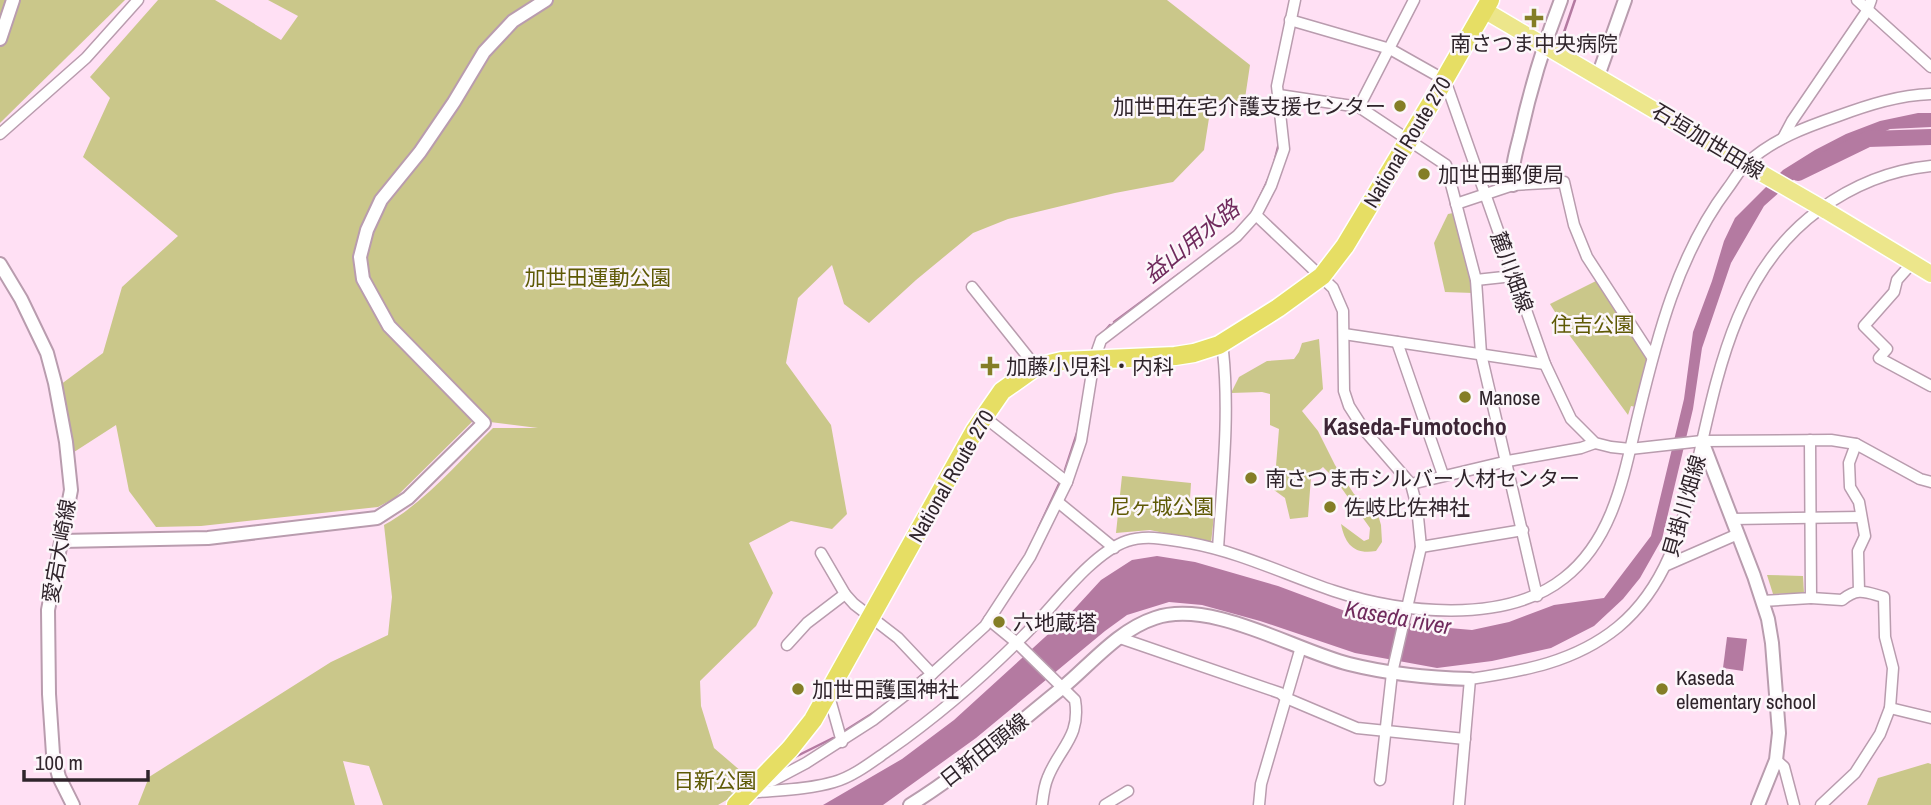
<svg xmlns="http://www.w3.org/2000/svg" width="1931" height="805" font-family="'Archivo Narrow','Noto Sans JP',sans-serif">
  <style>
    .green { fill: #cac78a }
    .water { fill: #b47aa1 }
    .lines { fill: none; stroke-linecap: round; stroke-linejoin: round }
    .stream { stroke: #b47aa1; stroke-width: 2.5 }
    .river { stroke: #b47aa1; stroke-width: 16 }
    .minor-casing { stroke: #b99cae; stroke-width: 13 }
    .tertiary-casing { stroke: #b99cae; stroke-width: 16 }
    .primary-casing { stroke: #fff; stroke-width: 19 }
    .trunk-casing { stroke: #fff; stroke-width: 21 }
    .minor { stroke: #fff; stroke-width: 10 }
    .tertiary { stroke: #fff; stroke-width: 12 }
    .primary { stroke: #ece68b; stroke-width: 16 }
    .trunk { stroke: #e6de64; stroke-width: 18 }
    .primary-bridge-casing { stroke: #fff; stroke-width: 19; stroke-linecap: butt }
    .primary-bridge { stroke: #ece68b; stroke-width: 16 }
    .poi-dot { fill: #847e26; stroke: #fcf6fa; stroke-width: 2.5 }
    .labels { text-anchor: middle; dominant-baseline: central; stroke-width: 5; stroke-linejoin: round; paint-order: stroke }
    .poi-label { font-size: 21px; fill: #2f242b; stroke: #fcf6fa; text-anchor: start }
    .street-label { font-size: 21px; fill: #2f242b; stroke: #fcf6fa }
    .park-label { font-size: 21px; fill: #5e5905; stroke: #fcf6fa }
    .water-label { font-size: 23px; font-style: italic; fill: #702a5d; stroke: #fcf6fa }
    .quarter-label { font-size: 24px; font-weight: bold; fill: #3d2636; stroke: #fcf6fa }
  </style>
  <rect width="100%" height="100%" fill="#ffe0f4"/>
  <g class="green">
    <path d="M0,0h125l-125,123z"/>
    <path d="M158,0h57l66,40 17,-24 -30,-16h899l83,65 -6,40 -32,-6 -8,51 -31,32 -58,11 -107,26 -35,14 -57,47 -47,43 -25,-19 -12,-39 -34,33 -12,65 45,62 16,89 -15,15 -41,-8 -42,22 24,50 -17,33 -56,55 1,25 13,42 35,30 -19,20 -12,7h-335l-14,-39 -26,-5 12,44h-217l11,-28 182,-115 57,-27 4,-38 -8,-72c42,-23 75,-64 109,-97h45l-64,-8 -79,78 -17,9 -177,19 -45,1 -27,-36 -13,-66 -45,29 -11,-69 43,-32 19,-66 56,-51 -95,-79 27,-59 -20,-21z"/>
    <path d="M1453,213l20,80 -28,-1 -11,-49 14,-29z"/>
    <path d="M1596,281l52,78 -12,48 -5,-1 -3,9 -58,-79 -20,-32z"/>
    <path d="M1319,339l4,50 -21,22 16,20 17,34 19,29 23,17 4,14 1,17 -6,9c-22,4 -31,-7 -35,-27l23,17 5,-2 1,-11 -35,-49 -12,-12 -12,10 -3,40 -18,2 -5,-21 -11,-8 5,-61 -9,-4v-31l-8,-2 -31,1 8,-16 28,-16 27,-2 5,-7 3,-9z"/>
    <path d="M1122,476l69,7 -1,16 25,8 -4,36 -61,-13 -34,3z"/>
    <path d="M1767,575l36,1 1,17 -31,1z"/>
    <path d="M1928,763l3,1v41h-64l11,-27z"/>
  </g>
  <g class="water">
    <path d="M1918,113h13v14l-41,2 -60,27 -31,19 -35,31 -33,57 -29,85 -9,61 -31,130 -22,39 -17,21 -29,27 -43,22 -59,13 -55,7 -82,-15 -95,-32 -58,-16 -33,-3 -42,13 -22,16 -129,107 -93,67h-60l79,-46 52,-39 113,-103 34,-37 31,-20 25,-4 38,6 83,24 75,28 73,12 46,4 37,-8 45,-17 50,-7 47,-62 33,-137 9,-67 19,-51 12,-40 11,-23 48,-48 32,-20 31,-16 34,-13z"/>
    <path d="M1727,637l20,2 -4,32 -20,-3z"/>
  </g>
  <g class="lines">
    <g class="stream">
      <path d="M1561,41l14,-41"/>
      <path d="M1273,167l6,-24"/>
      <path d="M1259,199l12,-26"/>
      <path d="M1114,322l65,-48"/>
      <path d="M1103,333l7,-8"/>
      <path d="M1065,470l13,-40"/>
      <path d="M1038,529l21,-45"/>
      <path d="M1030,546l5,-9"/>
      <path d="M933,666l11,-9"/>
      <path d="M900,693l22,-18"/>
      <path d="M846,730l35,-22"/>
      <path d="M791,759l42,-21"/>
    </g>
    <path class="river" d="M1798,173l70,-34 63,-2"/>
    <g class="minor-casing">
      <g id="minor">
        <path d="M1857,0l74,67"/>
        <path d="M1290,20l100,29 55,31 100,284 26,55 24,24 16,4 19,2 72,-8 129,-1 25,4 64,35 11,3"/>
        <path d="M1279,95l80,12 87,58 30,115 5,74 56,242"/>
        <path d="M1359,107l55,-107"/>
        <path d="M0,134l86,-76 52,-58"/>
        <path d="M1783,138l9,-17 75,-110 4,-11"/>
        <path d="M1456,204l57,-19 51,-3 10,43 13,32 65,100"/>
        <path d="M1256,215l77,73 10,23 1,80 5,15 16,25 46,53 6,23 4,40 -29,126 -12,107"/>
        <path d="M1913,262l-16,18 -3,12 -30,34 23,23 -8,9 52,28"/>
        <path d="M1476,280l37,-4"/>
        <path d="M972,287l64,80"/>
        <path d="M1344,334l201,30"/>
        <path d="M1397,342l46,133"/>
        <path d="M983,416l84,66"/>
        <path d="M1856,444l-7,19 1,24 9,15 6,34 -7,15 1,40"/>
        <path d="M1411,484l97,-23 73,-13 14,-5"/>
        <path d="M1058,502l56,46"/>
        <path d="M1732,519l129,-2"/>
        <path d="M1421,547l102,-17"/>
        <path d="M1218,549c4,-66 12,-131 5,-198l-4,-6"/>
        <path d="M821,553l24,41 9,10 44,34 34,36"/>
        <path d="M1667,565l71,-31"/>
        <path d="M1811,598l31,2c16,-13 23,-8 42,-3l1,40 8,31 -3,40 -10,26 -25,39 -34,32"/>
        <path d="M1762,601l49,-3 -1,-158"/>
        <path d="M989,620l28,23 58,57c6,37 -15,47 -27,77 -4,9 -5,19 -6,28"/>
        <path d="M1120,638l160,55 6,5 71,30 108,11"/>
        <path d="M787,645l20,-22 38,-29"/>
        <path d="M826,696l5,7 11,39"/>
        <path d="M1890,708l41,10"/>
        <path d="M1776,760l8,7 10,38"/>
        <path d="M761,782l11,-1 34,-18 67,-43 59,-46 53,-48 45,-69 37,-75 14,-41 13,-81 7,-20 136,-104 19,-21 15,-29 13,-37 -7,-63 18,-86"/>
        <path d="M748,793c28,-3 59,-3 86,-11 19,-5 39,-21 55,-32 54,-38 104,-82 150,-130 23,-25 56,-68 88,-79 20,-7 44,-1 63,2 50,9 96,32 144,48 66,22 171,34 230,-13 50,-39 60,-104 74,-162 19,-79 40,-162 90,-228 6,-8 12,-19 19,-25 26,-24 59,-36 91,-47 30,-11 61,-21 93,-22"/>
        <path d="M1105,805l23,-14"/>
        <path d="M1259,805l2,-21 40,-137"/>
        <path d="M1459,805l11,-126c54,-8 105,-17 148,-52 48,-40 63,-97 77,-154 22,-96 39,-201 124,-263 33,-24 71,-40 112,-44"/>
      </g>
    </g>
    <g class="tertiary-casing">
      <g id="tertiary">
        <path d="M0,39l13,-39"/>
        <path d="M1598,76l27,-76"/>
        <path d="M1513,185c-2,-17 3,-33 7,-49 10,-46 24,-92 41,-136"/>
        <path d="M0,264l21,35 26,54 8,30 11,59 5,48 -23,120 1,84 4,60 6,23 14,28"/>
        <path d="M1702,441l52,135 14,43 4,24 7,90 -3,27 -18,45"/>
        <path d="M62,541l146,-3 169,-20 31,-20 76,-75 -95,-97 -26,-47 -3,-22 7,-27 14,-30 39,-48 34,-50 30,-50 29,-31 33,-21"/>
        <path d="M910,805c54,-33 102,-77 152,-117 28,-23 56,-58 93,-70 56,-19 139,32 194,46 40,10 80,14 121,15"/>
      </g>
    </g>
    <g class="primary-casing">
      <g id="primary">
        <path d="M1484,10l277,163"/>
        <path d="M1825,210l106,64"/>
      </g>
    </g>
    <g class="trunk-casing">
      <path id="trunk" d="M736,805l54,-56 23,-29 162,-290 27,-39 34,-24 26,-6 113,-5 19,-3 25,-8 59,-37 44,-32 23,-30 86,-143 59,-103"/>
    </g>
    <use href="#minor" class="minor"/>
    <use href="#tertiary" class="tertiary"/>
    <use href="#primary" class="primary"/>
    <use href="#trunk" class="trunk"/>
    <g class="primary-bridge-casing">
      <path id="primary-bridge" d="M1761,173l64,37"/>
    </g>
    <use href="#primary-bridge" class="primary-bridge"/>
  </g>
  <g class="poi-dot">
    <path d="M1530.5 7.5h7v7h7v7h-7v7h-7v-7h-7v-7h7z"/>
    <circle cx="1400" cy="106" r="7"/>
    <circle cx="1424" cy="174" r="7"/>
    <path d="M986.5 355.5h7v7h7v7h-7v7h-7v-7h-7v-7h7z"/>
    <circle cx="1465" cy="397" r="7"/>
    <circle cx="1251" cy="478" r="7"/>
    <circle cx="1330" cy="507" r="7"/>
    <circle cx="999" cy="622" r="7"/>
    <circle cx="798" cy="689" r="7"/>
    <circle cx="1662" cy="689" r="7"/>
  </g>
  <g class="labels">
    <g class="poi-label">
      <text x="1534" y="43" text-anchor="middle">南さつま中央病院</text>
      <text x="1386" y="106" text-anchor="end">加世田在宅介護支援センター</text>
      <text x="1438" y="174">加世田郵便局</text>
      <text x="1006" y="366">加藤小児科・内科</text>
      <text x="1479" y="397">Manose</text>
      <text x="1265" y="478">南さつま市シルバー人材センター</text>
      <text x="1344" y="507">佐岐比佐神社</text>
      <text x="1013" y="622">六地蔵塔</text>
      <text x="1676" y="677">Kaseda<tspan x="1676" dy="24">elementary school</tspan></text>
      <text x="812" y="689">加世田護国神社</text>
    </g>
    <g class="street-label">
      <text transform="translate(1708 141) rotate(31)">石垣加世田線</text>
      <text transform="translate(1407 142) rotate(-59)">National Route 270</text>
      <text transform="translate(1512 272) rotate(70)">麓川畑線</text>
      <text transform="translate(951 476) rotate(-60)">National Route 270</text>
      <text transform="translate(1684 506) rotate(-74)">貝掛川畑線</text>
      <text transform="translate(59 551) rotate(-80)">愛宕大崎線</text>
      <text transform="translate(984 750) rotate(-38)">日新田頭線</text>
    </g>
    <g class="park-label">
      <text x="598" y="277">加世田運動公園</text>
      <text x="1593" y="324">住吉公園</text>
      <text x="1162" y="506">尼ヶ城公園</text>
      <text x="715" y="780">日新公園</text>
    </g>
    <g class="water-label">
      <text transform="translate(1191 241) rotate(-39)">益山用水路</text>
      <text transform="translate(1398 617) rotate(10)">Kaseda river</text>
    </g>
    <g class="quarter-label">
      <text x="1415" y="426">Kaseda-Fumotocho</text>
    </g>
  </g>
  <path d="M24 770v10h124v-10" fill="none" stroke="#2f242b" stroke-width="3.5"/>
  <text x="35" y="770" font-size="21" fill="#2f242b" stroke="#fcf6fa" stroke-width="5" paint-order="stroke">100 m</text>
</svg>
